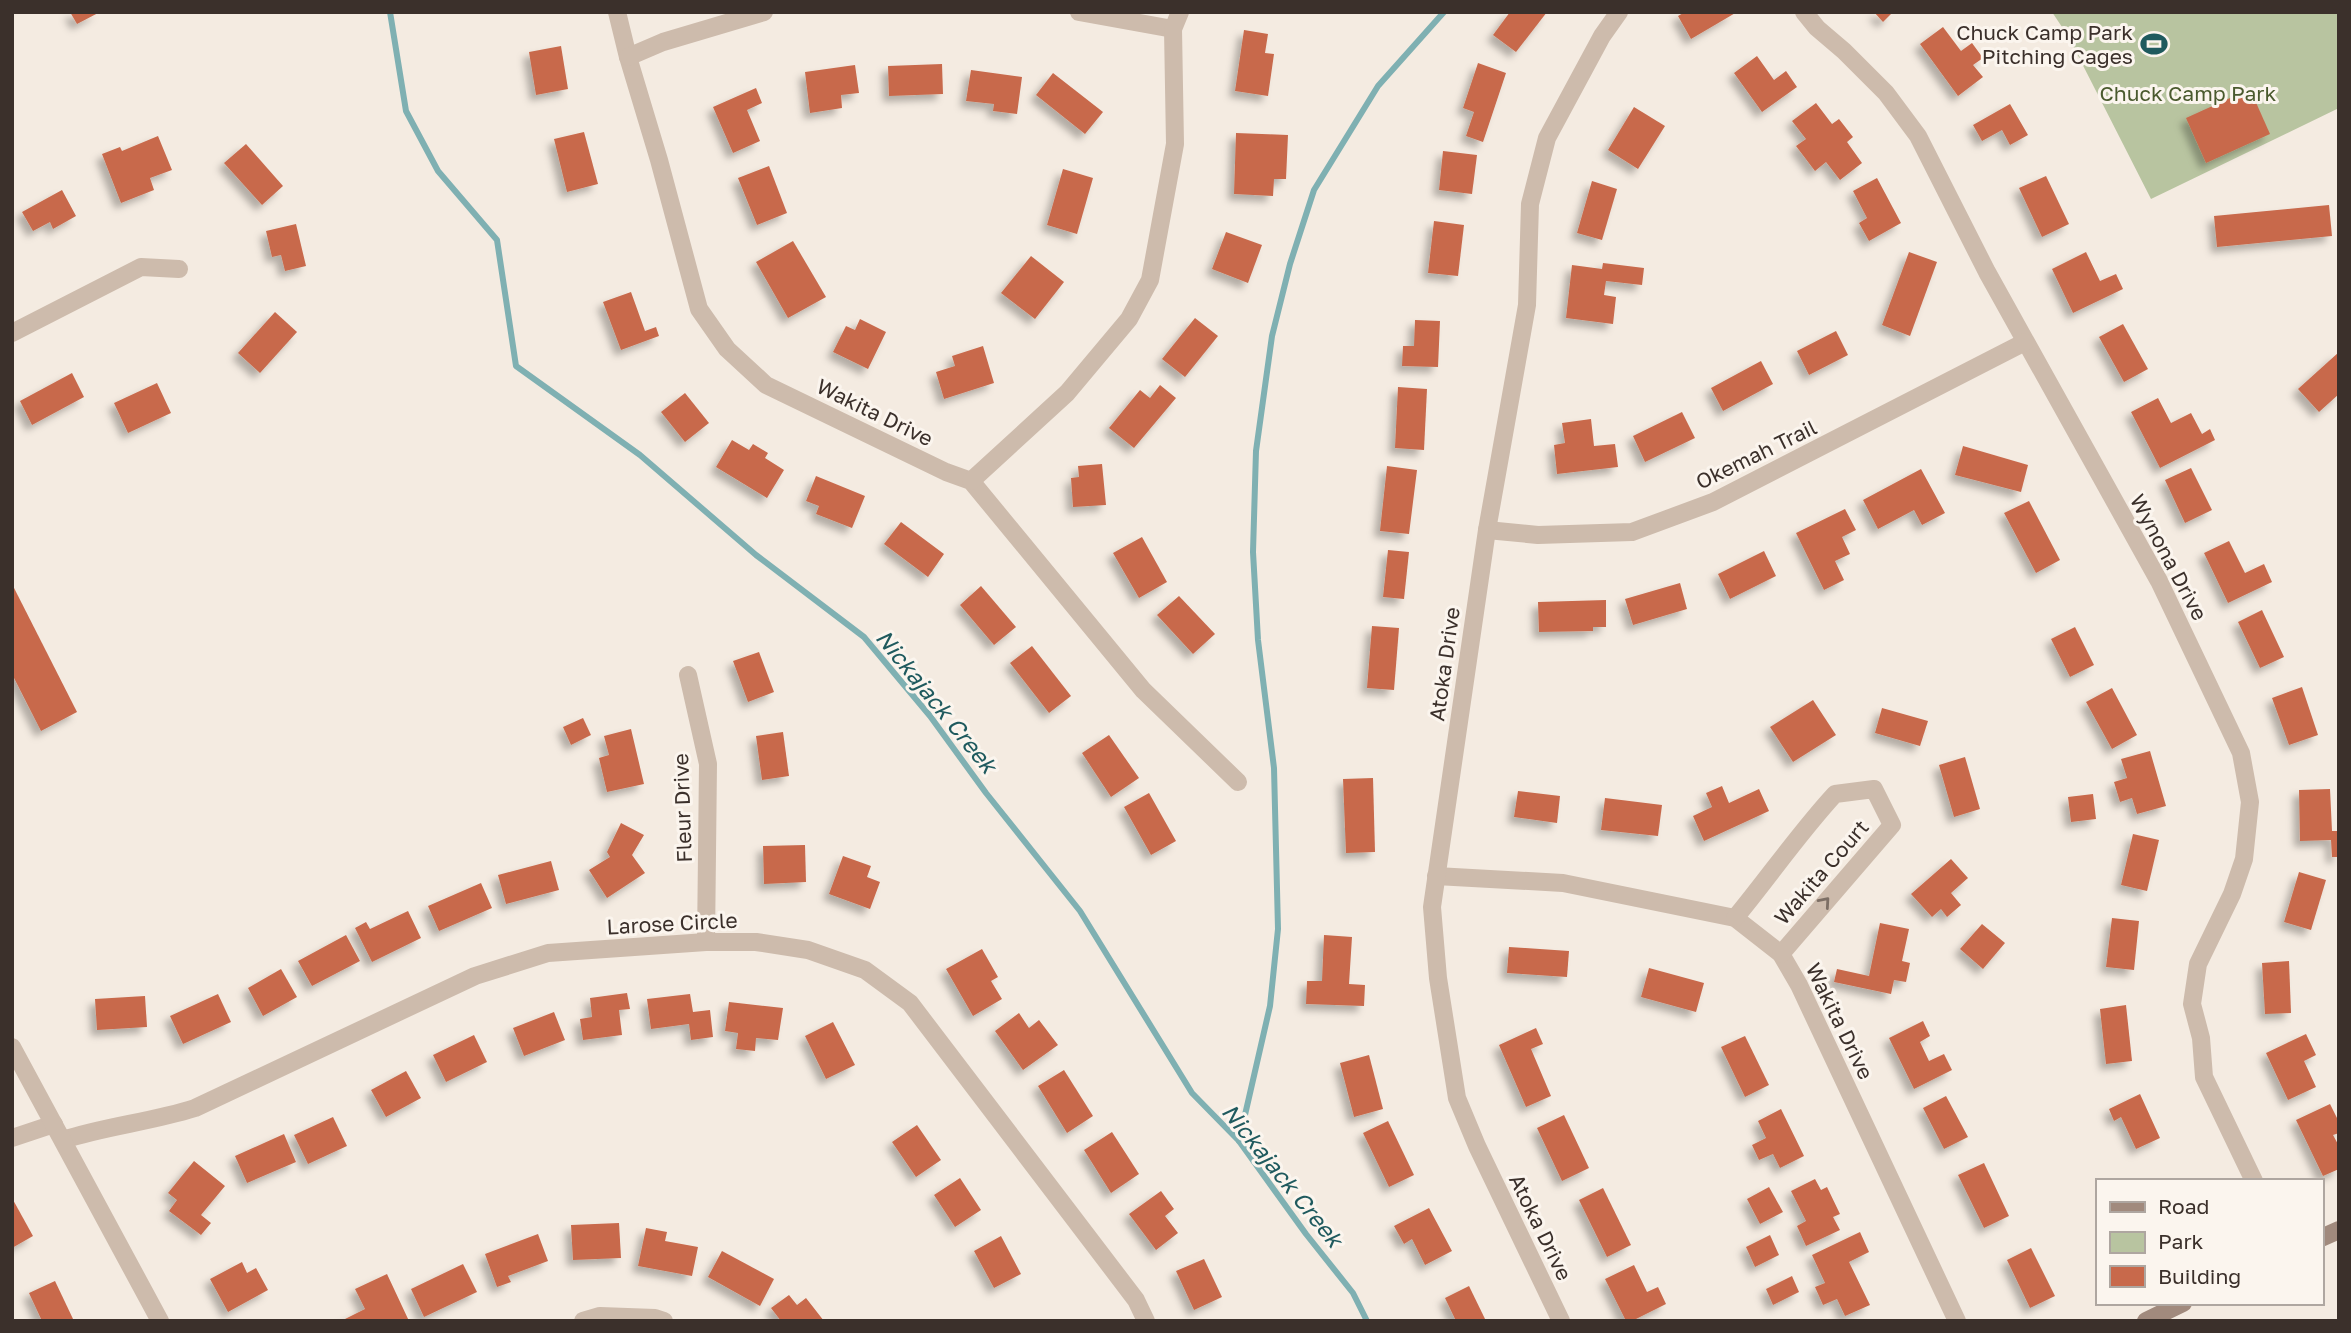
<svg xmlns="http://www.w3.org/2000/svg" width="2351" height="1333" font-family="'Golos Text',sans-serif">
  <style>
    .green { fill: #b8c4a0 }
    .lines { fill: none; stroke-linecap: round; stroke-linejoin: round }
    .stream { stroke: #7fb0b2; stroke-width: 6 }
    .building { fill: #c8694b; filter: url(#shadow) }
    .minor { stroke: #cdbbac; stroke-width: 18 }
    .tertiary { stroke: #cdbbac; stroke-width: 18 }
    .secondary { stroke: #a18a7d; stroke-width: 18 }
    .oneway { stroke: #7d6f65 }
    .labels { text-anchor: middle; dominant-baseline: central; stroke-width: 6; stroke-linejoin: round; paint-order: stroke }
    .poi-label { font-size: 21px; fill: #3b302b; stroke: #fbf5ee; text-anchor: end }
    .park-label { font-size: 21px; fill: #4a5a2e; stroke: #fbf5ee }
    .street-label { font-size: 21px; fill: #3b302b; stroke: #fbf5ee }
    .water-label { font-size: 23px; font-style: italic; fill: #1f5a5e; stroke: #fbf5ee }
  </style>
  <defs>
    <filter id="shadow"><feDropShadow dx="-6" dy="6" stdDeviation="3.5" flood-color="#0004"/></filter>
  </defs>
  <rect width="100%" height="100%" fill="#f4ebe1"/>
  <path class="green" d="M2052,12h287v96l-188,91 -83,-163z"/>
  <g class="lines">
    <g class="stream">
      <path d="M390,12l16,99 32,60 59,69 19,126 124,89 116,100 108,82 66,79 56,77 94,118 112,182 47,48 67,93 47,59 14,28"/>
      <path d="M1239,1141l31,-135 8,-77 -4,-161 -16,-128 -5,-88 3,-101 16,-115 18,-72 24,-74 64,-104 66,-74"/>
    </g>
  </g>
  <g class="building">
    <path d="M70,12h30l-23,12z"/>
    <path d="M1510,12h37l-31,40 -23,-17z"/>
    <path d="M1685,12h52l-46,27 -13,-23z"/>
    <path d="M1874,12h19l-10,10z"/>
    <path d="M1943,27l18,24 11,-8 11,15 -10,7 10,12 -25,19 -38,-52z"/>
    <path d="M1244,30l24,4 -3,19 9,1 -6,42 -33,-5z"/>
    <path d="M561,46l7,43 -32,6 -7,-43z"/>
    <path d="M1757,56l17,24 12,-9 11,16 -35,25 -28,-39z"/>
    <path d="M1478,63l28,10 -23,69 -17,-6 8,-24 -11,-4z"/>
    <path d="M942,64l1,30 -54,2 -1,-30z"/>
    <path d="M855,65l4,28 -18,2 1,13 -32,5 -5,-41z"/>
    <path d="M971,70l51,7 -5,37 -24,-3 1,-7 -28,-3z"/>
    <path d="M1053,73l50,39 -18,22 -49,-39z"/>
    <path d="M756,88l6,15 -15,7 13,31 -27,12 -20,-46z"/>
    <path d="M2250,89l20,45 -64,29 -20,-45z"/>
    <path d="M1816,103l16,21 7,-5 14,18 -6,5 15,21 -22,17 -14,-18 -11,9 -19,-25 10,-7 -14,-18z"/>
    <path d="M2010,104l18,31 -18,10 -8,-15 -20,11 -9,-16z"/>
    <path d="M1634,107l31,19 -27,43 -30,-19z"/>
    <path d="M584,132l14,52 -31,8 -13,-53z"/>
    <path d="M1236,133l52,2 -2,44h-12l-1,17 -39,-2z"/>
    <path d="M158,136l14,34 -22,8 4,12 -33,13 -19,-49 18,-7 2,4z"/>
    <path d="M246,144l37,42 -21,19 -38,-42z"/>
    <path d="M1443,151l34,4 -5,39 -33,-4z"/>
    <path d="M769,166l18,47 -30,12 -19,-47z"/>
    <path d="M1063,169l30,9 -16,56 -30,-9z"/>
    <path d="M2046,176l23,48 -27,13 -23,-49z"/>
    <path d="M1877,178l24,45 -32,18 -10,-18 8,-5 -14,-27z"/>
    <path d="M1592,181l25,8 -15,51 -25,-7z"/>
    <path d="M62,190l14,26 -23,13 -3,-7 -17,9 -11,-19z"/>
    <path d="M2329,205l3,31 -115,11 -3,-31z"/>
    <path d="M1434,221l30,4 -6,51 -30,-3z"/>
    <path d="M296,224l10,42 -21,5 -4,-16 -9,2 -6,-26z"/>
    <path d="M1226,232l36,13 -14,38 -36,-14z"/>
    <path d="M793,241l33,56 -38,21 -32,-56z"/>
    <path d="M1909,252l28,10 -27,74 -28,-11z"/>
    <path d="M2086,252l14,29 16,-7 7,15 -50,24 -21,-44z"/>
    <path d="M1031,256l33,26 -29,37 -34,-26z"/>
    <path d="M1603,263l41,5 -2,17 -36,-4 -2,14 12,2 -3,27 -47,-6 6,-53 30,4z"/>
    <path d="M631,292l14,39 11,-4 3,9 -38,14 -18,-48z"/>
    <path d="M275,312l22,20 -37,41 -22,-20z"/>
    <path d="M1195,318l23,18 -33,41 -23,-18z"/>
    <path d="M860,319l26,13 -18,37 -35,-17 13,-26 9,4z"/>
    <path d="M1415,320l25,1 -2,46 -36,-1 1,-20h11z"/>
    <path d="M2123,324l25,45 -24,13 -25,-45z"/>
    <path d="M1836,331l12,24 -39,20 -12,-24z"/>
    <path d="M983,346l11,37 -50,16 -8,-27 19,-6 -3,-10z"/>
    <path d="M2339,352v42l-20,18 -21,-23z"/>
    <path d="M1761,361l12,23 -50,27 -12,-23z"/>
    <path d="M72,373l12,24 -52,28 -12,-24z"/>
    <path d="M157,383l14,30 -43,20 -14,-30z"/>
    <path d="M1160,385l16,13 -42,50 -25,-20 31,-38 10,8z"/>
    <path d="M1398,387l29,2 -3,61 -29,-2z"/>
    <path d="M685,393l24,30 -24,19 -24,-30z"/>
    <path d="M2158,398l13,25 20,-10 11,21 8,-5 5,11 -55,28 -29,-56z"/>
    <path d="M1682,412l13,26 -50,24 -12,-26z"/>
    <path d="M1591,419l3,27 21,-2 3,23 -61,7 -3,-29 11,-2 -3,-20z"/>
    <path d="M732,440l17,10 4,-6 15,9 -3,5 19,12 -17,28 -51,-31z"/>
    <path d="M1963,446l65,19 -7,27 -66,-17z"/>
    <path d="M1102,464l4,41 -33,2 -2,-29 8,-1 -1,-11z"/>
    <path d="M1387,466l30,4 -8,64 -29,-3z"/>
    <path d="M2191,468l21,42 -27,13 -20,-43z"/>
    <path d="M1921,469l24,44 -23,12 -8,-15 -36,19 -15,-29z"/>
    <path d="M816,476l49,20 -13,32 -36,-14 3,-8 -13,-5z"/>
    <path d="M2029,501l31,59 -24,13 -32,-60z"/>
    <path d="M1845,509l11,21 -14,7 8,17 -15,7 9,19 -20,10 -28,-57z"/>
    <path d="M901,522l43,32 -16,23 -44,-33z"/>
    <path d="M1142,537l25,45 -28,16 -26,-45z"/>
    <path d="M2229,541l16,32 19,-9 8,18 -44,21 -24,-50z"/>
    <path d="M1388,550l21,2 -5,47 -21,-2z"/>
    <path d="M1764,551l12,25 -46,23 -12,-25z"/>
    <path d="M1680,583l7,26 -54,16 -8,-26z"/>
    <path d="M12,584l65,128 -36,19 -29,-57z"/>
    <path d="M981,586l35,41 -22,18 -34,-40z"/>
    <path d="M1179,596l36,38 -22,20 -36,-39z"/>
    <path d="M1606,600v27h-13v4l-54,1 -1,-30z"/>
    <path d="M2262,610l22,47 -24,11 -22,-46z"/>
    <path d="M1372,626l27,2 -5,62 -27,-2z"/>
    <path d="M2075,627l19,38 -24,12 -19,-38z"/>
    <path d="M1032,646l39,50 -22,17 -39,-50z"/>
    <path d="M759,652l15,40 -26,10 -15,-41z"/>
    <path d="M2302,687l16,48 -29,10 -17,-47z"/>
    <path d="M2112,688l25,47 -25,14 -26,-47z"/>
    <path d="M1813,700l23,35 -43,27 -23,-35z"/>
    <path d="M1882,708l46,13 -8,25 -45,-13z"/>
    <path d="M583,718l8,17 -20,10 -8,-18z"/>
    <path d="M631,729l13,55 -37,8 -8,-34 10,-3 -5,-19z"/>
    <path d="M783,732l6,44 -27,4 -6,-44z"/>
    <path d="M1109,735l30,43 -28,19 -29,-44z"/>
    <path d="M2150,751l16,55 -29,8 -5,-16 -12,4 -6,-20 13,-4 -6,-19z"/>
    <path d="M1965,757l15,52 -26,8 -15,-52z"/>
    <path d="M1373,778l2,74 -29,1 -3,-74z"/>
    <path d="M1722,786l7,17 30,-14 10,22 -65,30 -11,-25 19,-9 -6,-14z"/>
    <path d="M2330,789l2,42h7v26h-7l-1,-17 -31,1 -1,-51z"/>
    <path d="M1518,791l42,5 -3,27 -43,-6z"/>
    <path d="M1149,793l27,48 -25,14 -27,-48z"/>
    <path d="M2093,794l3,25 -25,3 -3,-25z"/>
    <path d="M1605,798l57,7 -4,31 -57,-6z"/>
    <path d="M621,823l23,12 -12,20 13,18 -38,25 -18,-28 21,-13 -3,-5z"/>
    <path d="M2133,834l26,6 -12,51 -26,-6z"/>
    <path d="M805,845l1,37 -42,2 -1,-38z"/>
    <path d="M843,856l28,10 -4,11 13,5 -10,27 -41,-15z"/>
    <path d="M1951,859l17,19 -17,15 10,12 -14,12 -6,-8 -9,8 -21,-23z"/>
    <path d="M551,861l8,29 -53,14 -8,-29z"/>
    <path d="M2299,872l27,8 -15,50 -27,-8z"/>
    <path d="M481,883l11,25 -53,23 -11,-25z"/>
    <path d="M408,911l13,27 -49,24 -17,-34 11,-6 4,7z"/>
    <path d="M2112,918l27,3 -5,49 -28,-3z"/>
    <path d="M1880,923l29,6 -7,32 8,2 -4,19 -12,-2 -3,14 -57,-12 3,-13 32,7z"/>
    <path d="M1982,924l23,19 -22,26 -23,-20z"/>
    <path d="M346,935l14,26 -48,25 -14,-25z"/>
    <path d="M1324,935l28,2 -3,47 16,1 -1,21 -58,-2 1,-23h15z"/>
    <path d="M1509,947l60,4 -2,26 -60,-4z"/>
    <path d="M982,949l16,28 -7,4 11,18 -29,17 -27,-47z"/>
    <path d="M2289,961l2,52 -26,1 -3,-51z"/>
    <path d="M1649,968l55,15 -8,29 -55,-15z"/>
    <path d="M281,969l16,28 -34,19 -15,-28z"/>
    <path d="M627,993l3,16 -11,1 3,25 -39,5 -3,-21 12,-2 -2,-19z"/>
    <path d="M218,994l13,28 -48,22 -13,-28z"/>
    <path d="M690,994l3,18 17,-2 3,27 -22,3 -2,-16 -38,5 -4,-30z"/>
    <path d="M145,996l2,31 -50,3 -2,-31z"/>
    <path d="M729,1002l54,6 -5,32 -22,-2 -1,13 -19,-2 2,-16 -13,-2z"/>
    <path d="M2126,1005l6,56 -26,3 -6,-55z"/>
    <path d="M554,1012l11,28 -41,16 -11,-28z"/>
    <path d="M1019,1013l10,15 10,-8 19,25 -35,25 -28,-39z"/>
    <path d="M1923,1021l7,15 -10,6 9,19 15,-7 8,16 -38,19 -25,-51z"/>
    <path d="M833,1022l22,43 -29,14 -21,-43z"/>
    <path d="M1536,1028l7,16 -12,5 20,47 -25,11 -27,-62z"/>
    <path d="M2306,1034l10,21 -12,6 12,26 -28,13 -22,-47z"/>
    <path d="M474,1035l13,27 -41,20 -13,-27z"/>
    <path d="M1745,1036l24,49 -24,12 -24,-50z"/>
    <path d="M1369,1055l14,54 -29,8 -14,-54z"/>
    <path d="M1064,1070l29,46 -26,17 -29,-47z"/>
    <path d="M406,1071l15,27 -35,19 -15,-27z"/>
    <path d="M2140,1094l20,44 -24,11 -15,-32 -7,4 -5,-12z"/>
    <path d="M1946,1096l22,41 -24,12 -21,-41z"/>
    <path d="M2330,1104l9,18v11l-6,2 6,11v23l-16,7 -27,-56z"/>
    <path d="M1781,1109l23,47 -24,12 -7,-14 -14,6 -7,-15 14,-7 -8,-17z"/>
    <path d="M1564,1115l25,53 -27,13 -25,-53z"/>
    <path d="M333,1117l14,29 -39,18 -14,-29z"/>
    <path d="M1388,1121l26,54 -25,12 -26,-54z"/>
    <path d="M917,1125l24,35 -25,17 -24,-35z"/>
    <path d="M1112,1132l27,42 -28,19 -27,-43z"/>
    <path d="M284,1134l12,28 -49,21 -12,-27z"/>
    <path d="M194,1161l31,25 -24,29 10,8 -10,12 -32,-24 8,-11 -9,-7z"/>
    <path d="M1984,1163l25,53 -25,12 -26,-53z"/>
    <path d="M960,1178l21,32 -26,17 -21,-32z"/>
    <path d="M1815,1179l6,11 6,-3 13,27 -7,3 7,13 -34,16 -9,-20 9,-5 -15,-30z"/>
    <path d="M1769,1187l14,25 -23,12 -13,-25z"/>
    <path d="M1603,1188l28,57 -24,12 -28,-57z"/>
    <path d="M1161,1191l13,18 -9,7 13,17 -22,17 -27,-36z"/>
    <path d="M12,1198l21,38 -21,12z"/>
    <path d="M1429,1208l23,43 -27,14 -13,-26 -8,5 -10,-18z"/>
    <path d="M619,1223l2,35 -48,2 -2,-35z"/>
    <path d="M646,1228l21,4 -2,9 33,6 -6,29 -54,-10z"/>
    <path d="M1860,1232l9,20 -20,10 21,43 -25,11 -8,-17 -14,6 -8,-18 10,-4 -13,-28z"/>
    <path d="M538,1234l10,27 -40,15 3,6 -14,5 -12,-33z"/>
    <path d="M1770,1235l9,20 -24,12 -9,-20z"/>
    <path d="M1001,1236l20,38 -27,14 -20,-37z"/>
    <path d="M2031,1248l24,48 -25,12 -23,-48z"/>
    <path d="M722,1251l52,28 -14,27 -52,-29z"/>
    <path d="M1204,1259l18,38 -28,13 -18,-39z"/>
    <path d="M242,1262l5,11 9,-5 12,22 -40,22 -18,-33z"/>
    <path d="M463,1264l14,28 -53,25 -13,-28z"/>
    <path d="M1634,1265l13,27 11,-5 8,17 -34,17h-6l-21,-42z"/>
    <path d="M387,1274l22,47h-68l24,-12 -10,-20z"/>
    <path d="M1792,1276l7,16 -26,13 -7,-16z"/>
    <path d="M55,1281l19,40h-32l-13,-28z"/>
    <path d="M1469,1286l17,35h-30l-11,-23z"/>
    <path d="M789,1295l8,10 9,-7 18,23h-43l-10,-13z"/>
  </g>
  <g class="lines">
    <g class="minor">
      <path d="M617,12l11,45 31,103 40,149 28,40 39,36 180,87 25,9 172,209 95,92"/>
      <path d="M1079,12l94,17"/>
      <path d="M1804,12l13,16 27,23 42,42 32,43 69,136 172,309 82,172 9,49 -6,57 -12,35 -34,70 -6,40 9,34 3,39 50,104"/>
      <path d="M628,57l35,-15 101,-30"/>
      <path d="M12,333l129,-66 38,2"/>
      <path d="M971,481l96,-88 62,-74 21,-39 25,-136 -2,-115 7,-17"/>
      <path d="M1487,530l51,5 94,-3 81,-30 312,-160"/>
      <path d="M688,675l20,89 -2,178"/>
      <path d="M1436,876l127,7 172,35 46,36 18,31 158,336"/>
      <path d="M1735,918c34,-41 64,-85 100,-124l39,-5 18,36 -111,129"/>
      <path d="M12,1138l42,-14"/>
      <path d="M63,1140c43,-14 88,-18 132,-32l280,-132 73,-23 158,-11h50l52,8 57,20 45,33 226,297 10,21"/>
      <path d="M583,1321l17,-5 55,2 9,3"/>
      <path d="M1561,1321l-84,-175 -20,-48 -19,-120 -6,-71 55,-377 40,-225 3,-101 17,-66 55,-102 17,-24"/>
    </g>
    <path class="tertiary" d="M12,1047l148,274"/>
    <g class="secondary">
      <path d="M2321,1238l18,-8"/>
      <path d="M2146,1321l37,-18"/>
    </g>
  </g>
  <defs><path id="oneway-chevron" d="M-2-3.5L2.5 0L-2 3.5" fill="none" stroke-width="1.6" stroke-linecap="round" stroke-linejoin="round" transform="scale(1.75)"/></defs>
  <use class="oneway" href="#oneway-chevron" transform="translate(1825 902) rotate(-49)"/>
  <defs>
    <g id="stadium-bare" transform="scale(2.1)"><path d="M0-5a6.5 5 0 1 0 0 10a6.5 5 0 1 0 0-10ZM-3.5-1.8h7v3.6h-7Z" fill="#1f5a5e" stroke="#fbf5ee" stroke-width="2.5" paint-order="stroke"/></g>
  </defs>
  <g fill-rule="evenodd">
    <use href="#stadium-bare" x="2154" y="44"/>
  </g>
  <g class="labels">
    <g class="poi-label">
      <text x="2133" y="32">Chuck Camp Park<tspan x="2133" dy="24">Pitching Cages</tspan></text>
    </g>
    <g class="park-label">
      <text x="2188" y="93">Chuck Camp Park</text>
    </g>
    <g class="street-label">
      <text transform="translate(875 412) rotate(26)">Wakita Drive</text>
      <text transform="translate(1756 454) rotate(-26)">Okemah Trail</text>
      <text transform="translate(2169 557) rotate(62)">Wynona Drive</text>
      <text transform="translate(1444 664) rotate(-82)">Atoka Drive</text>
      <text transform="translate(682 808) rotate(-92)">Fleur Drive</text>
      <text transform="translate(1821 872) rotate(-49)">Wakita Court</text>
      <text transform="translate(672 923) rotate(-3)">Larose Circle</text>
      <text transform="translate(1840 1021) rotate(64)">Wakita Drive</text>
      <text transform="translate(1541 1227) rotate(64)">Atoka Drive</text>
    </g>
    <g class="water-label">
      <text transform="translate(937 701) rotate(51)">Nickajack Creek</text>
      <text transform="translate(1283 1175) rotate(51)">Nickajack Creek</text>
    </g>
  </g>
  <rect width="2351" height="1333" fill="none" stroke="#3b302b" stroke-width="28"/>
  <rect x="2096" y="1179" width="228" height="126" fill="#fbf5ee" stroke="#aea6a0" stroke-width="2"/>
  <rect x="2110" y="1202" width="35" height="10" fill="#a18a7d" stroke="#aea6a0" stroke-width="2"/>
  <text x="2158" y="1214" font-size="21" fill="#3b302b">Road</text>
  <rect x="2110" y="1232" width="35" height="21" fill="#b8c4a0" stroke="#aea6a0" stroke-width="2"/>
  <text x="2158" y="1249" font-size="21" fill="#3b302b">Park</text>
  <rect x="2110" y="1266" width="35" height="21" fill="#c8694b" stroke="#aea6a0" stroke-width="2"/>
  <text x="2158" y="1284" font-size="21" fill="#3b302b">Building</text>
</svg>
